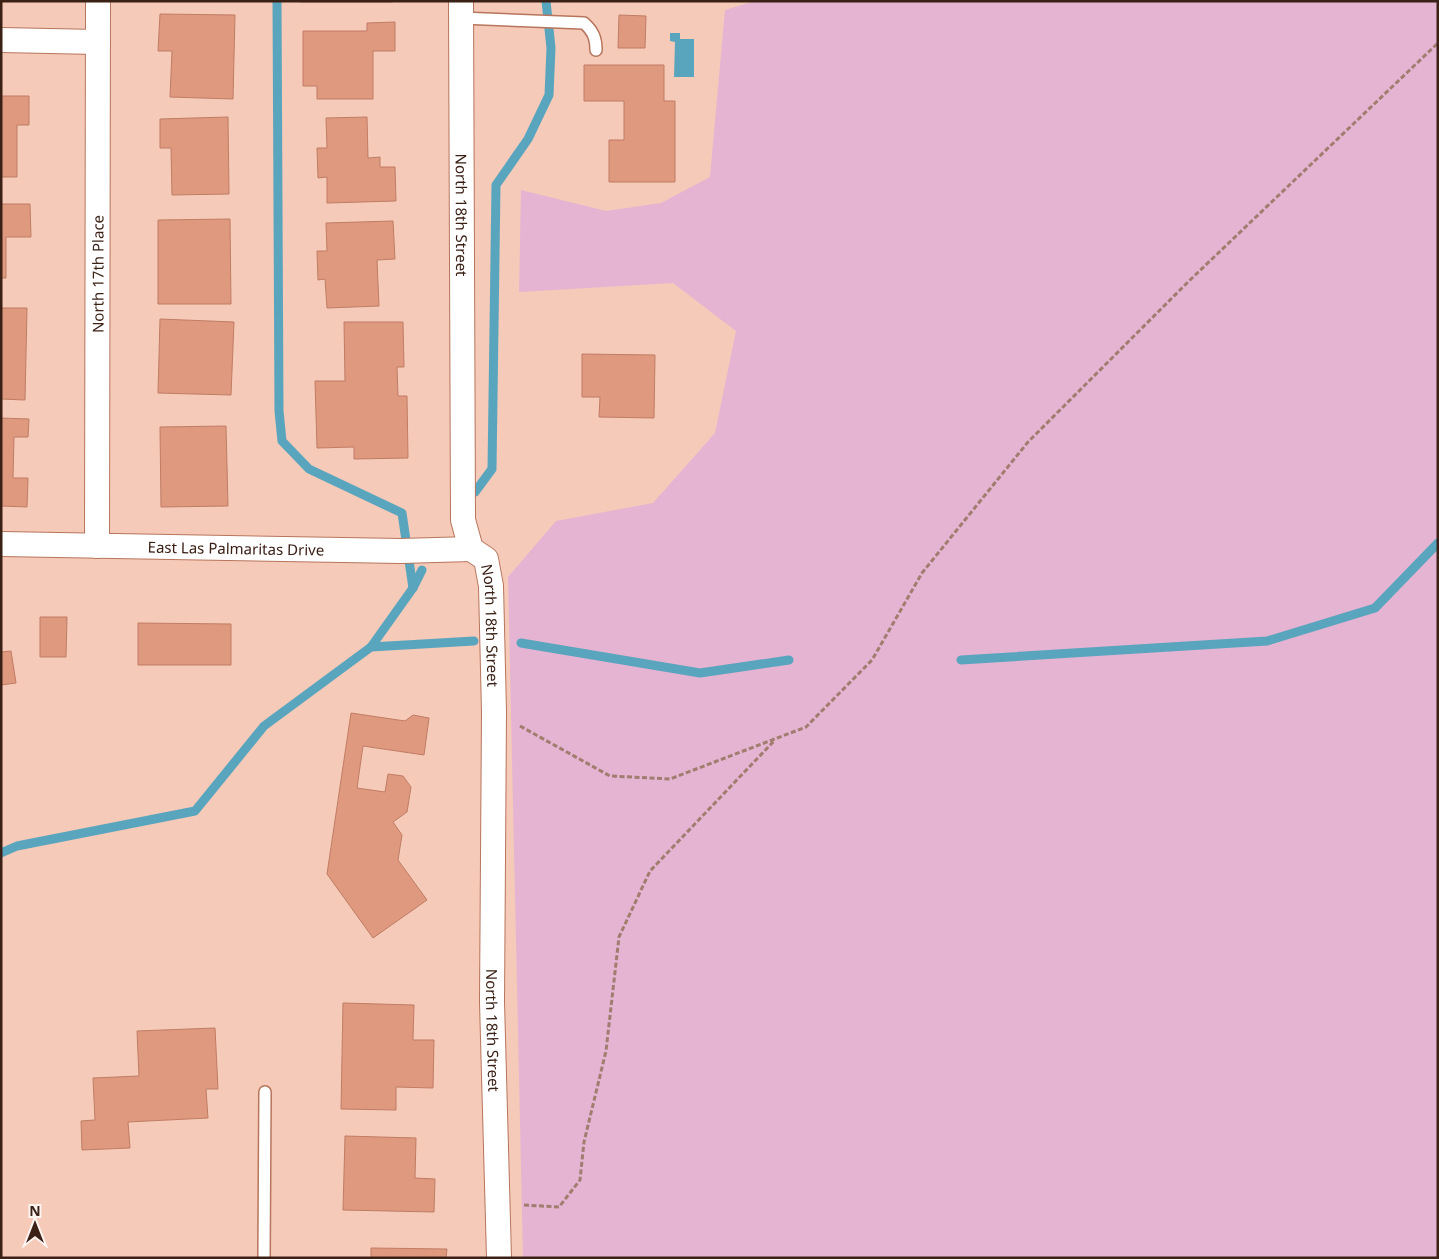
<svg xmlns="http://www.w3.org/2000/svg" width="1439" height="1259" font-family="'Noto Sans',sans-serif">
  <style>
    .green { fill: #e4b4d2 }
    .water { fill: #5aa5be }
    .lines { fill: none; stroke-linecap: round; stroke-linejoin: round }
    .stream { stroke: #5aa5be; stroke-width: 9 }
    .building { fill: #de997f; stroke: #c07d64 }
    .service-casing { stroke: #b7755c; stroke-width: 14 }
    .minor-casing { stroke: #b7755c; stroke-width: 26 }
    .path { stroke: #a17d6f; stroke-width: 3; stroke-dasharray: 5 2.5; stroke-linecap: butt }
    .service { stroke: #fff; stroke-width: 11 }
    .minor { stroke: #fff; stroke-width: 24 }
    .labels { text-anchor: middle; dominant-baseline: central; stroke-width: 4; stroke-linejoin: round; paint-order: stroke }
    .street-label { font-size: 15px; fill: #3b2016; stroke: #fbf4f1 }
  </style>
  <rect width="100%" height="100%" fill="#f5cab9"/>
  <path class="green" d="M755,1h683v1257h-915l-15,-681 48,-56 97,-18 62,-70 21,-102 -63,-48 -154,9 2,-102 85,21 55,-8 49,-26 15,-167z"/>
  <path class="water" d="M670,33h10v6h14v38h-20l1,-35 -5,-1z"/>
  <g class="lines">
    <g class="stream">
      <path d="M277,1l2,410 3,30 27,28 93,44 11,75"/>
      <path d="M475,492l17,-23 4,-284 32,-46 21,-44 2,-47 -5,-47"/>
      <path d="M521,643l179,30 89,-13"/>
      <path d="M371,647l42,-59 9,-18"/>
      <path d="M961,660l306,-19 108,-33 63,-65"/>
      <path d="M1,853l16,-7 178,-35 69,-85 107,-79 103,-6"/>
    </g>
  </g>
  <g class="building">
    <rect x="301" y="1" width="91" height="1"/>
    <path d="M160,14l75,1 -2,84 -63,-2 2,-46h-14z"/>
    <path d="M619,15l27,1 -1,32h-27z"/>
    <path d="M395,22v29h-22v48h-56v-13h-14v-55h64v-8z"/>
    <path d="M584,65h80v36h11v81h-66v-42h15v-39h-40z"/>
    <path d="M1,96h28v29h-12v52h-16z"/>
    <path d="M228,117l1,77 -57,1 -1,-47h-11v-29z"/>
    <path d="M367,117l1,41 12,-1v10h15l1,34 -69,2v-26l-9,1 -1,-30h10l-1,-30z"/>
    <path d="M1,204h29l1,33h-25v41h-5z"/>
    <path d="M230,219l1,85h-73v-84z"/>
    <path d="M393,221l2,38 -18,1 2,46 -52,2 -2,-29 -7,1 -1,-29h10l-1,-28z"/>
    <path d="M1,308h26l-2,92 -24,-1z"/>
    <path d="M160,319l74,3 -3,73 -73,-2z"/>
    <path d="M344,322h59l1,45h-7l1,29h9l1,62 -54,1v-12l-37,1 -2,-67h30z"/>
    <path d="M582,354l73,1 -1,63 -55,-1 1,-20h-18z"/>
    <path d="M1,418l28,1 -1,18h-14l-1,41h15l-1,29 -26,-1z"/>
    <path d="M226,426l2,80 -67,1 -1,-80z"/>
    <path d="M40,617h27l-1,40h-26z"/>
    <path d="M138,623l93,1v41h-93z"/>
    <path d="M11,651l5,32 -15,2v-33z"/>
    <path d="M351,713l54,8 8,-6 16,3 -5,37 -61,-9 -6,42 28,4 3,-18 15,2 8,11 -4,25 -14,10 9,13 -4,25 29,40 -54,38 -46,-64z"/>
    <path d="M343,1003l71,2 -1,35h21l-1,48 -37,-1v23l-55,-1z"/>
    <path d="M215,1028l3,61h-12l2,29 -80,4 2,26 -48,2 -1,-29 14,-1 -2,-42 46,-2 -2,-45z"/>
    <path d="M345,1136l71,2 -1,40 20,1 -1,33 -91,-2z"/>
    <path d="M371,1248l76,1 -1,9h-75z"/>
  </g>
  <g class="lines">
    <g class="service-casing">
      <g id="service">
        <path d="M461,18l123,5c9,8 12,15 12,27"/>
        <path d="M264,1258l1,-166"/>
      </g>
    </g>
    <g class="minor-casing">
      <g id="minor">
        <path id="s1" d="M461,1l2,519 8,29 15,10 5,27 3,126 -2,290 7,256"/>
        <path d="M1,40l97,2"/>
        <path id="s2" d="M1,544l400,7 70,-2"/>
        <path id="s3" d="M97,546l1,-545"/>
      </g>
    </g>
    <g class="path">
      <path d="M520,726l90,50 60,3 136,-52 66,-67 50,-87 106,-131 162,-162 248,-237"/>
      <path d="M524,1205l35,2 21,-27 4,-38 22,-91 13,-114 31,-66 124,-130"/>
    </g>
    <use href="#service" class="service"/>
    <use href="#minor" class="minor"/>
  </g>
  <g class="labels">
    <g class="street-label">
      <text stroke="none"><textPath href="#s1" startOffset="214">North 18th Street</textPath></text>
      <text stroke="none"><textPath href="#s3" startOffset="272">North 17th Place</textPath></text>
      <text stroke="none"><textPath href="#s2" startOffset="235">East Las Palmaritas Drive</textPath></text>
      <text stroke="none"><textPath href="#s1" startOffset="634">North 18th Street</textPath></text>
      <text stroke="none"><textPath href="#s1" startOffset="1039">North 18th Street</textPath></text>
    </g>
  </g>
  <rect width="1439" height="1259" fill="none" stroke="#3b2016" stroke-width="5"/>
  <g transform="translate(35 1224)" stroke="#fbf4f1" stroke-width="4" paint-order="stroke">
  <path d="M0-4L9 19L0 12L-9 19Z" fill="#3b2016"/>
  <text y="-8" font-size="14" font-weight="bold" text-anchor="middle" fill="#3b2016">N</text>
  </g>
</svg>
